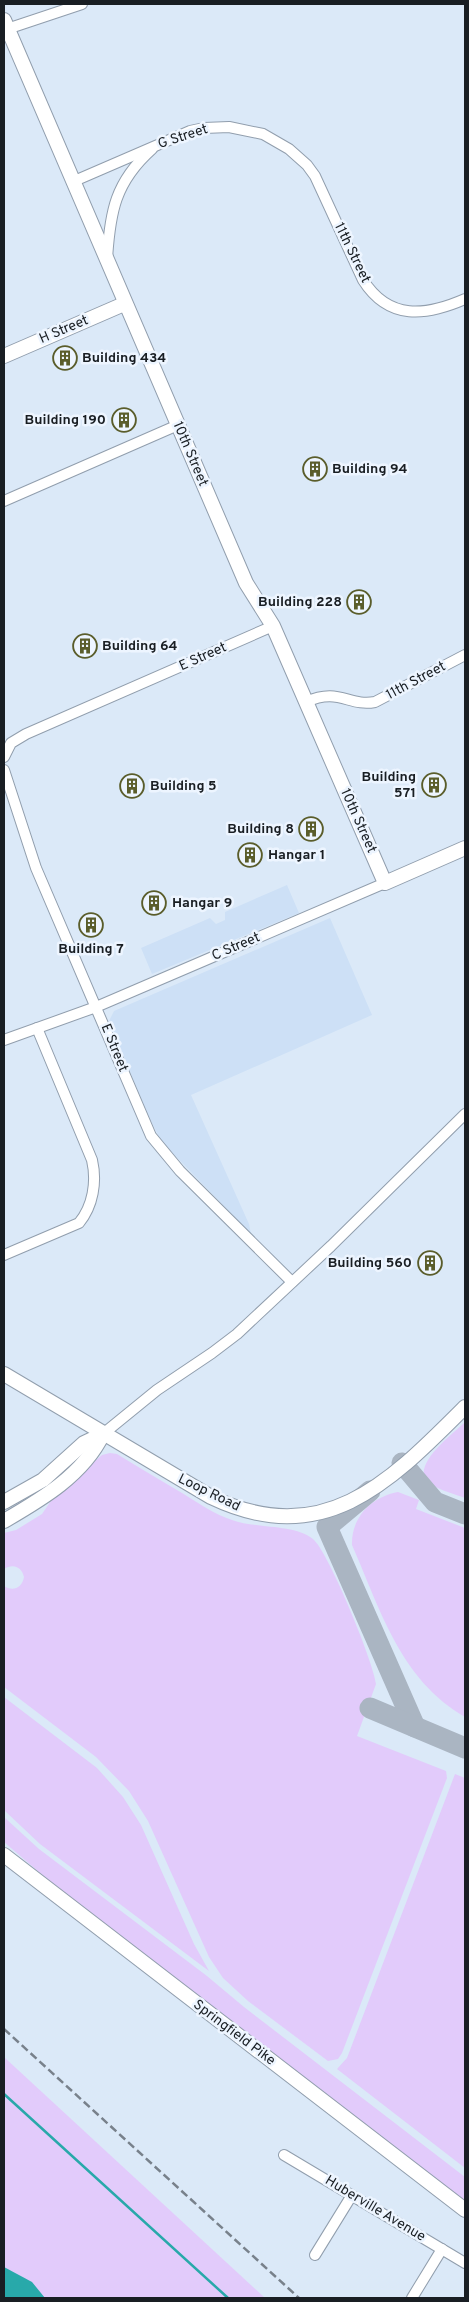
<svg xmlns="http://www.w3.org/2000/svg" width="469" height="2302" font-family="Overpass,sans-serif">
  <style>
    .built { fill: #cde0f6 }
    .green { fill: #e2cbfb }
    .water { fill: #28a9aa }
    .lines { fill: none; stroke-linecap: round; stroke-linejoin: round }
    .stream { stroke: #28a9aa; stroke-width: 2.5 }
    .taxiway { stroke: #aab5c2; stroke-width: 21 }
    .street-casing { stroke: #919ead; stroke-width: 12 }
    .secondary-casing { stroke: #919ead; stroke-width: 16 }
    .street { stroke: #fff; stroke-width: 10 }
    .secondary { stroke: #fff; stroke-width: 14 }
    .rail { stroke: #78818b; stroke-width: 2.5; stroke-dasharray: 8 4; stroke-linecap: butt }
    .labels { text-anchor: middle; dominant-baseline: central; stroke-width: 5; stroke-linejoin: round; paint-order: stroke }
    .street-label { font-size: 14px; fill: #191e23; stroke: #edf5ff }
    .poi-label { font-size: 14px; font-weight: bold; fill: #191e23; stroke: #edf5ff; text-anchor: start }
  </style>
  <rect width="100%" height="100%" fill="#dbe9f8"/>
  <g class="built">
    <path d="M287,885l12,28 -147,61 -11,-26 69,-30 6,6 9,-4v-8z"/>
    <path d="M330,918l42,97 -181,80 58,129 2,10 -90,-93 -13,-26 -39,-94 5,-10z"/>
  </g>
  <g class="green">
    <path d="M465,1422v76c-10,-4 -23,-7 -33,-13 -27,-16 21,-51 33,-63z"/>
    <path d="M110,1453l7,1c21,13 43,26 65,39 16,10 32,21 50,27 25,9 62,4 81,19 15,12 61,124 63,145l-19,52 89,35 1,7 -105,275 -4,6 -10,2 -80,-60 -25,-23 -14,-21 -61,-136 -19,-30 -33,-34 -92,-70v-101c9,6 18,2 20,-9 -2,-10 -11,-14 -20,-8v-36l12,-3 26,-16 13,-19 47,-40z"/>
    <path d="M398,1492l21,8 -3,9 49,19v189c-65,-38 -84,-106 -113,-172 -1,-27 19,-48 46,-53z"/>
    <path d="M4,1697l93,71 26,29 18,28 53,119 15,27 -169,-127 -36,-34z"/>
    <path d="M455,1774l10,4v390l-128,-99 10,-11z"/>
    <path d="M4,1817l35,32 168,127 37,31 221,170v24l-411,-316 -50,-43z"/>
    <path d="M4,2057l261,241h-261z"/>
  </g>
  <path class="water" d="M4,2267l28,15 13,16h-41z"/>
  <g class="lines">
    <path class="stream" d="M4,2094l224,204"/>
    <g class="taxiway">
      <path d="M402,1463l33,39 30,12"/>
      <path d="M370,1491l-43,36 88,200"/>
      <path d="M370,1708l95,40"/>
    </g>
    <g class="street-casing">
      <g id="street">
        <path d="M4,30l78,-26"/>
        <path d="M72,182l118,-51 14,-3 25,-1 34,7 26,15 18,16 8,11 48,104c26,41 63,36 102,19"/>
        <path d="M107,259c3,-47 8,-77 45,-110"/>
        <path d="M4,501l174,-76"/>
        <path d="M306,702c33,-15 43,5 69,0l90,-47"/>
        <path d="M4,757l7,-14 15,-9 247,-108"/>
        <path d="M4,770l32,98 115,268 29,35 112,111"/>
        <path d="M4,1040l92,-33 289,-124"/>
        <path d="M4,1255l75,-32c14,-17 18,-41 13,-63l-55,-132"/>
        <path d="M103,1434l54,-44 55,-37 25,-19 94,-88 134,-132"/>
        <path d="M284,2155l181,108"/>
        <path d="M315,2255l37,-60"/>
        <path d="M412,2298l30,-49"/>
      </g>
    </g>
    <g class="secondary-casing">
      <g id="secondary">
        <path d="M4,20l242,563 27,43 112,257 80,-35"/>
        <path d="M4,356l120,-52"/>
        <path d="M4,1374l207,123c113,54 179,-15 254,-90"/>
        <path d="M4,1502l39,-22 41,-37 19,-9"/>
        <path d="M4,1521c38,-22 79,-46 99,-87"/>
        <path d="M4,1855l461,355"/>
      </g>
    </g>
    <use href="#street" class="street"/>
    <use href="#secondary" class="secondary"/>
    <path class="rail" d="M4,2029l295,269"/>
  </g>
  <defs>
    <g id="building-ring" transform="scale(1.25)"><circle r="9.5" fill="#edf5ff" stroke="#5a5d2b" stroke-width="1.5"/><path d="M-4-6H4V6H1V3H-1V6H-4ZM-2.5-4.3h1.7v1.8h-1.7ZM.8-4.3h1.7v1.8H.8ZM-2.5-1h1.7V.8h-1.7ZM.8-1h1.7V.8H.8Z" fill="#5a5d2b"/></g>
  </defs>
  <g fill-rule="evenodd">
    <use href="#building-ring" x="65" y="358"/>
    <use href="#building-ring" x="124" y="420"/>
    <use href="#building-ring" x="315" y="469"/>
    <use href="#building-ring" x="359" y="602"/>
    <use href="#building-ring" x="85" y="646"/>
    <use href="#building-ring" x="434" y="785"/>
    <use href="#building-ring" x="132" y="786"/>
    <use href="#building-ring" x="311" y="829"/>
    <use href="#building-ring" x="250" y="855"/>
    <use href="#building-ring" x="154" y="903"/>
    <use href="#building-ring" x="91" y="925"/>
    <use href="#building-ring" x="430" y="1263"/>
  </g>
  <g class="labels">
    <g class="street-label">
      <text transform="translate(183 137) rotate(-18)">G Street</text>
      <text transform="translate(352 253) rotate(64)">11th Street</text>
      <text transform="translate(64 330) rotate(-23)">H Street</text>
      <text transform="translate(190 454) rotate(67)">10th Street</text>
      <text transform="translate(203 657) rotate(-24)">E Street</text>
      <text transform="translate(416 681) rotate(-28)">11th Street</text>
      <text transform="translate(358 821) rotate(66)">10th Street</text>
      <text transform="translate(236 947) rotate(-23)">C Street</text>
      <text transform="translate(114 1048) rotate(68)">E Street</text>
      <text transform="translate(209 1493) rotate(26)">Loop Road</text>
      <text transform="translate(234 2033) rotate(37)">Springfield Pike</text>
      <text transform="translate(375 2209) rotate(31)">Huberville Avenue</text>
    </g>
    <g class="poi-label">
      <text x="82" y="358">Building 434</text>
      <text x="106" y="420" text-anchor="end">Building 190</text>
      <text x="332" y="469">Building 94</text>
      <text x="342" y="602" text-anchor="end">Building 228</text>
      <text x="102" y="646">Building 64</text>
      <text x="416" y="777" text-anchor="end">Building<tspan x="416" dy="16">571</tspan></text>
      <text x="150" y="786">Building 5</text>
      <text x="294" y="829" text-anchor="end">Building 8</text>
      <text x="268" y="855">Hangar 1</text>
      <text x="172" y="903">Hangar 9</text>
      <text x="91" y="949" text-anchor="middle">Building 7</text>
      <text x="412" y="1263" text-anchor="end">Building 560</text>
    </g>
  </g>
  <rect width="469" height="2302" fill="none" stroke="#191e23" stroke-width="10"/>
</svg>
